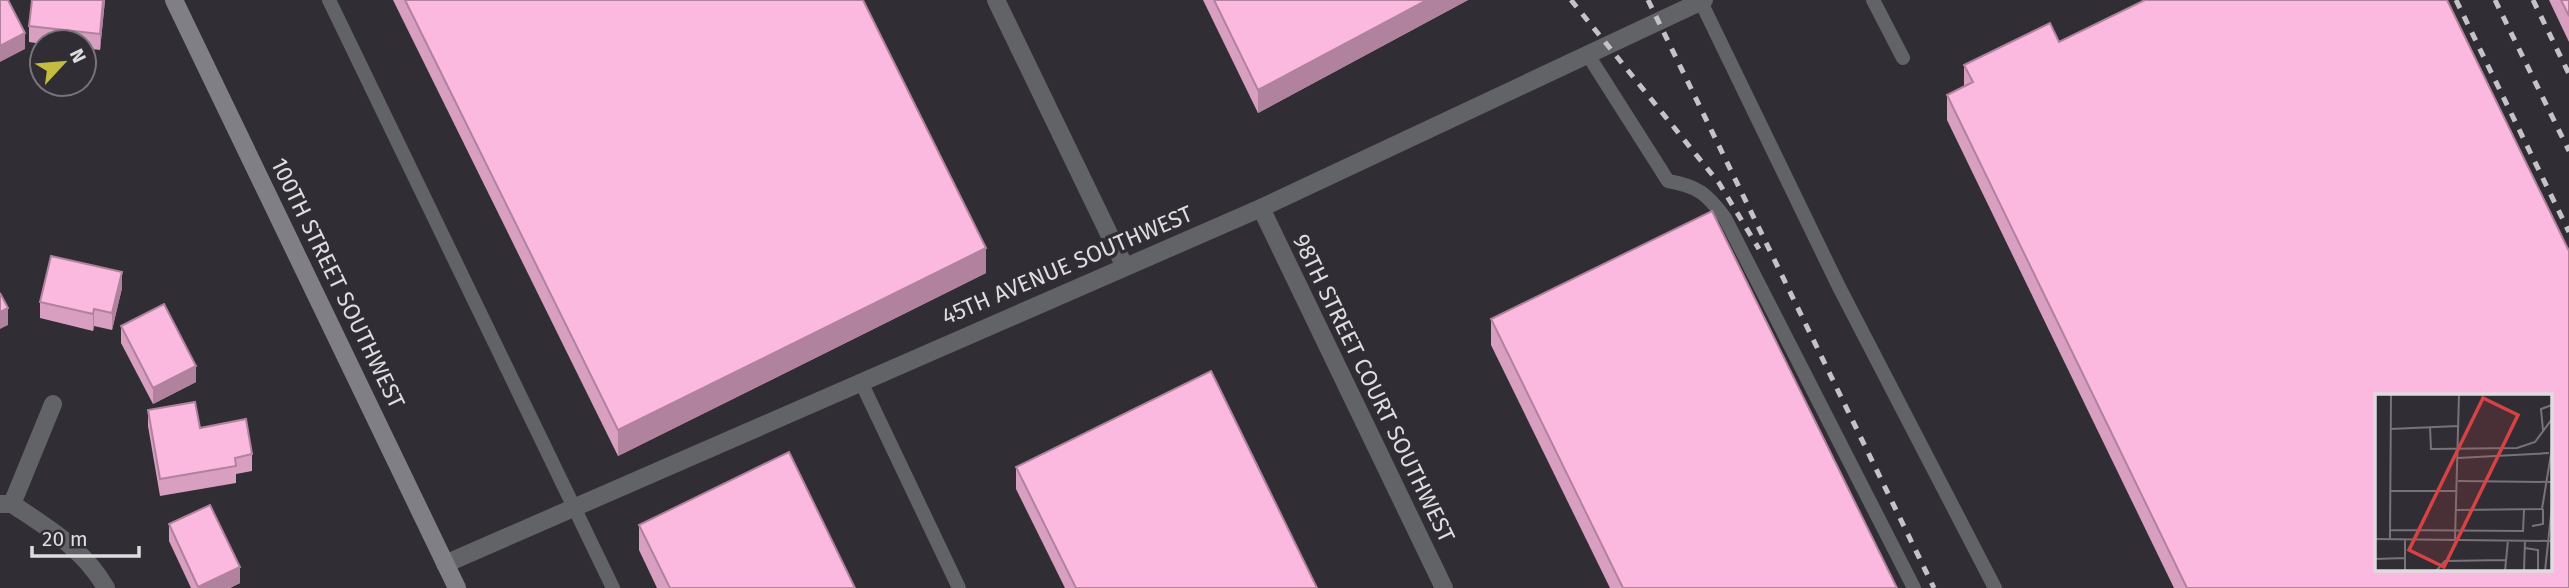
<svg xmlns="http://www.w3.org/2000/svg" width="2569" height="588" font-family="'Fira Sans',sans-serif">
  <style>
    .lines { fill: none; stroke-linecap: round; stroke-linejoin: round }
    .service { stroke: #626366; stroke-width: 14 }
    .minor { stroke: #626366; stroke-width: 18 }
    .secondary { stroke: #7f7f85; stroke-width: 18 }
    .rail { stroke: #c6c3c8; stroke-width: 5; stroke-dasharray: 9 9; stroke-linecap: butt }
    .wall { fill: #d99fc1 }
    .shaded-wall { fill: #b0829d }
    .building { fill: #fcb9e0; stroke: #b0829d; stroke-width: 2; fill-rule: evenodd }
    .labels { text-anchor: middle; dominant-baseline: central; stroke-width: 7; stroke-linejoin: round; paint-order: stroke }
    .street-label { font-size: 23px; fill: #dfdce0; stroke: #312d34 }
    .inset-road { fill: none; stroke: #777379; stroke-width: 2 }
    .view { fill: #d74344; fill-opacity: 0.15; stroke: #d74344; stroke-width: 3.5 }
    .inset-edge { fill: none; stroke: #dfdce0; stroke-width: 3.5 }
  </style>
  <rect width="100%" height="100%" fill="#312d34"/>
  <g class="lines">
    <g class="service">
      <path d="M329,0l284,588"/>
      <path d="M1700,0l139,287 156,301"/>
      <path d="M1873,0l30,58"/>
      <path d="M1588,55l80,126c30,5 39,13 57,37l189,370"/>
      <path d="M861,382l98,206"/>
    </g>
    <g class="minor">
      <path d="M996,0l129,267"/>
      <path d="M1261,208l183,380"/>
      <path d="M0,504h12c36,24 72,45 94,84"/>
      <path d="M12,504l41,-100"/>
      <path d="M445,564l816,-356 443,-208"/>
    </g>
    <path class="secondary" d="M174,0l283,588"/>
    <g class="rail">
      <path d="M1571,0l148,183 40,66"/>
      <path d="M1648,0l286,588"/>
      <path d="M2456,0l113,232"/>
      <path d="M2495,0l74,151"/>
      <path d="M2533,0l36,74"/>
    </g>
  </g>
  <g class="wall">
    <path d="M105,0l-5,50 -16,-2v-6h-42v2l-13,-2v-16z"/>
    <path d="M393,0h470l123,273 -368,183z"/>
    <path d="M1203,0h265l-210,113z"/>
    <path d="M2549,0h20v42z"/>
    <path d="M2059,42l510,546h-395l-227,-468v-25l17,-9v-21z"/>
    <path d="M122,288l-10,42 -18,-4 -1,5 -53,-13v-16z"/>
    <path d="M1491,319l406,269h-287l-119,-243z"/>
    <path d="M121,326l75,56 -43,22 -32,-61z"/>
    <path d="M148,410l52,18 52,26v17l-16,3v9l-76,13 -12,-70z"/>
    <path d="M1016,467l301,121h-252l-49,-99z"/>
    <path d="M169,524l71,59 -10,5h-39l-22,-47z"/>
    <path d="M639,525l216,63h-198l-18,-38z"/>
  </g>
  <g class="shaded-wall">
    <path d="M103,0h2l-5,50v-16z"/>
    <path d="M1427,0h41l-210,113v-23z"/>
    <path d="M25,33v16l-25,13v-16z"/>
    <path d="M986,248v25l-368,183v-26z"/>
    <path d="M122,272v16l-10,42v-17z"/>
    <path d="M8,308v17l-8,4v-17z"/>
    <path d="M94,309v17l-1,5v-17z"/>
    <path d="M196,366v16l-43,22v-16z"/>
    <path d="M240,567v16l-10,5h-32v-1z"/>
  </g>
  <g class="building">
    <path d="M0,0h8l17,33 -25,13z"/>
    <path d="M32,0h71l-3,34 -71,-8z"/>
    <path d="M405,0h458l123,248 -368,182z"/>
    <path d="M1214,0h213l-169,90z"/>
    <path d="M2145,0h302l122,251v337h-382l-240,-493 26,-13 -9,-17 86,-42 9,19zM2376,396h174v173h-174z"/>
    <path d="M2561,0h8v16z"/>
    <path d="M1712,211l185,377h-274l-132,-269z"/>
    <path d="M51,256l71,16 -10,41 -18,-4 -1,5 -53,-12z"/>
    <path d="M0,293l8,15 -8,4z"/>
    <path d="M164,304l32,62 -43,22 -32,-62z"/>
    <path d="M1211,371l106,217h-241l-60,-121z"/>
    <path d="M195,402l5,26 46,-9 6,35 -17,4 1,8 -76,13 -12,-69z"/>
    <path d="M789,452l66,136h-185l-31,-63z"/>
    <path d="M210,505l30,62 -42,20 -29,-63z"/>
  </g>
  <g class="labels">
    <g class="street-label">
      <text transform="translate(1067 265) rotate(-23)">45TH AVENUE SOUTHWEST</text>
      <text transform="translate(338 283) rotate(64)">100TH STREET SOUTHWEST</text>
      <text transform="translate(1374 388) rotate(64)">98TH STREET COURT SOUTHWEST</text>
    </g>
  </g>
  <g transform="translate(2375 394)">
    <rect width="177" height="177" fill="#312d34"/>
    <path class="inset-road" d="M55,33l1,22 86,-1 18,-6 17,-23M15,35l68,-3M168,36l-2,-21 11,-4M83,64l91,-5M83,87l94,1M15,97h67M81,116l86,-1 10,-61M157,132l11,-2v-15M15,136l133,1 1,-21M0,145l177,2M15,145l1,-145M80,145l4,-145M150,154l13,2v21M0,165l30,-1M30,177v-31M61,177l9,-10 61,-1M130,177l3,-31M149,177l1,-31M170,177l7,-65"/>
    <path class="view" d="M108,4l35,17 -74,152 -35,-17z"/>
    <rect width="177" height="177" class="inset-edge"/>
  </g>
  <g transform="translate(63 63) rotate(64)"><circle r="33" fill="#312d34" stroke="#777379" stroke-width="2"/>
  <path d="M0-5L12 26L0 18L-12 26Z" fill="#c4bc3e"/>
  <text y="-10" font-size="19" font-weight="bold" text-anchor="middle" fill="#dfdce0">N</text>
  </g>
  <path d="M32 546v10h107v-10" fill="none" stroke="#dfdce0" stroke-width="3.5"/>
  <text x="42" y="546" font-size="21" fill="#dfdce0" stroke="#312d34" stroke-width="5" paint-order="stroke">20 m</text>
</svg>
